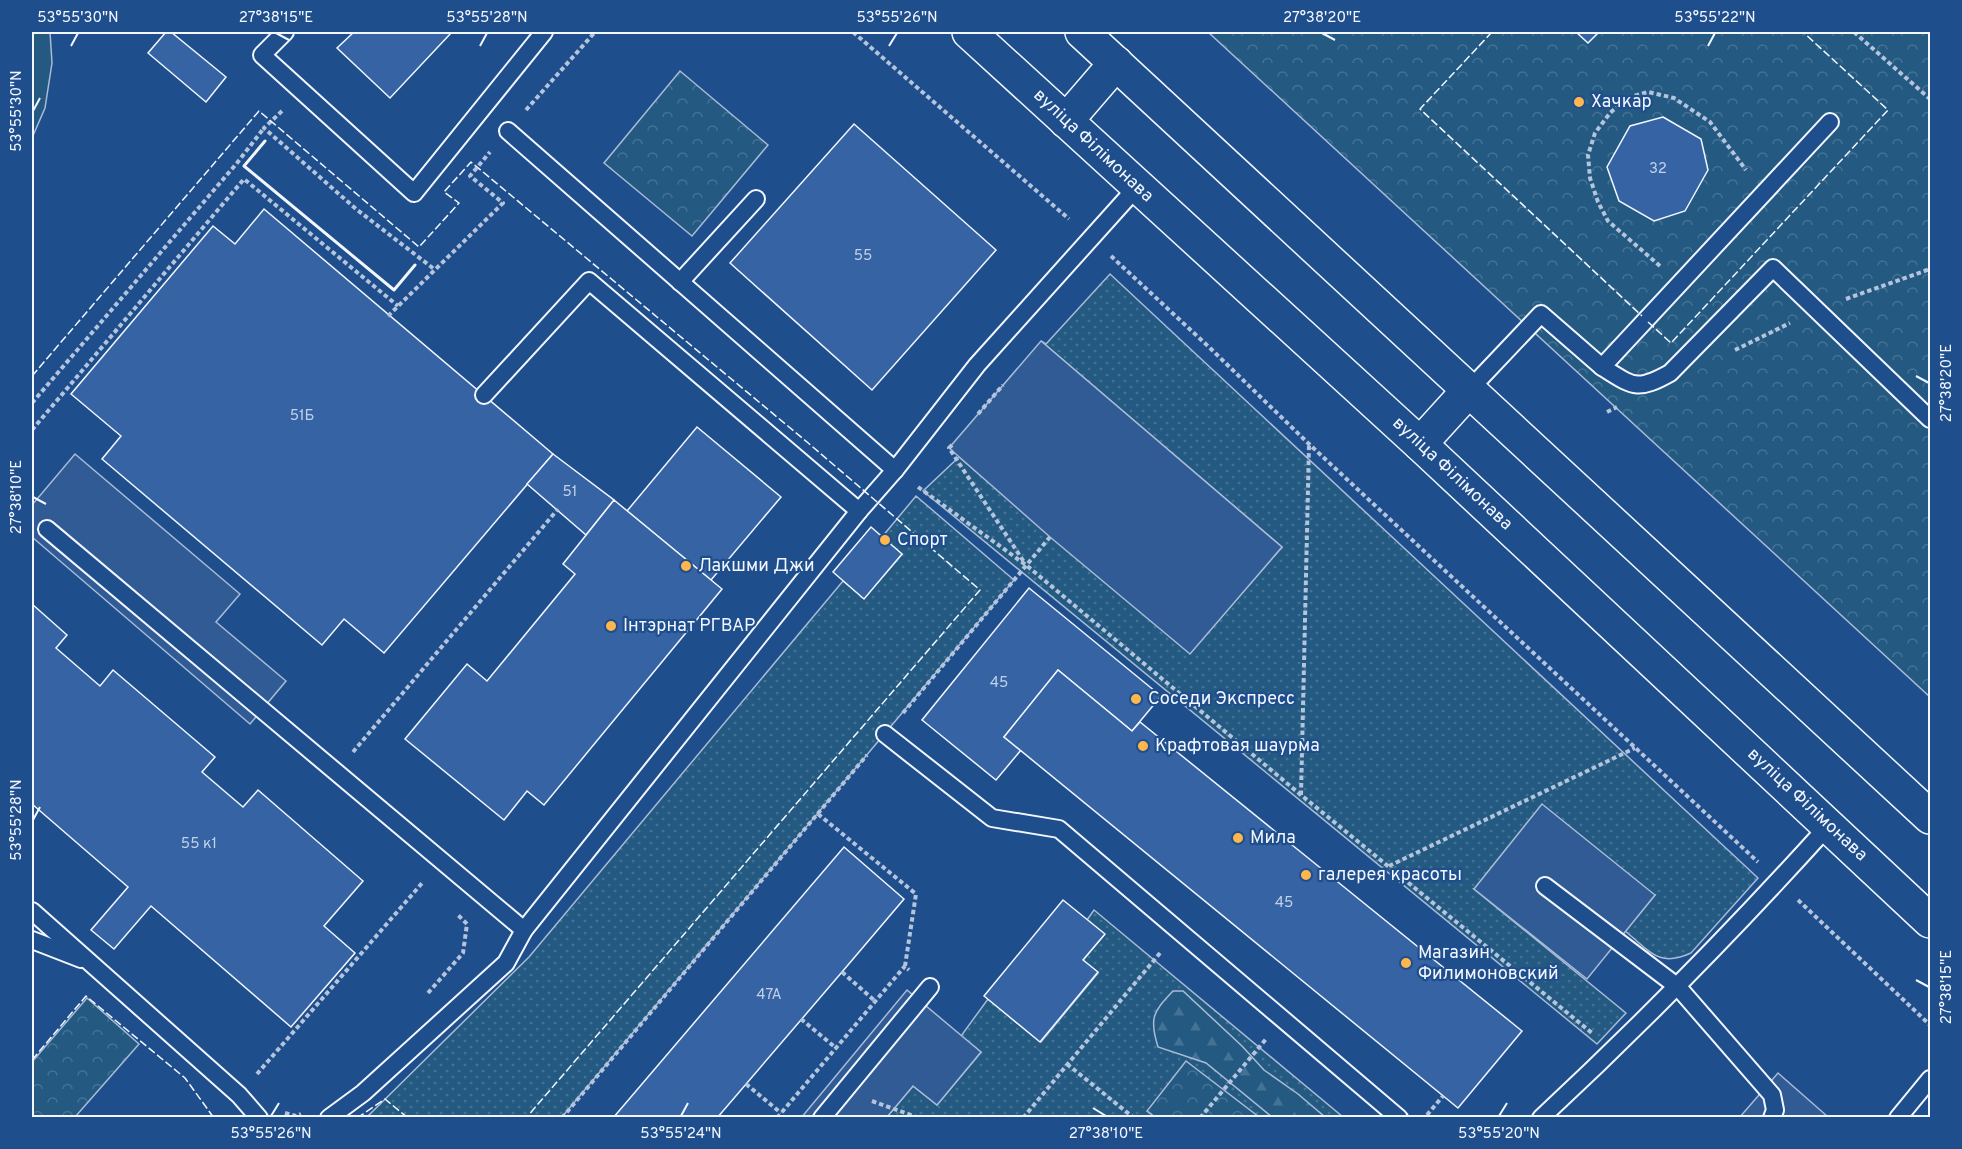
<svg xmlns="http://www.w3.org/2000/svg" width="1962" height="1149" font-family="Overpass,sans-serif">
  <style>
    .grass { fill: url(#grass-dots); stroke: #a8bbd7; stroke-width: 1.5 }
    .forest { fill: url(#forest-firs); stroke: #a8bbd7; stroke-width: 1.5 }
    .park { fill: url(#park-crowns); stroke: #a8bbd7; stroke-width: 1.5 }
    .garden { fill: #245a82; stroke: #a8bbd7; stroke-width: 1.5 }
    .parking { fill: #305b95; stroke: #a8bbd7; stroke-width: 1.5 }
    .building { fill: #3563a3; stroke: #f2f6ff; stroke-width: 1.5 }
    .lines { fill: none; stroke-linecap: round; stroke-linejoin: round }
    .lane-casing { stroke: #f2f6ff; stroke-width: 20 }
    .primary-casing { stroke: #f2f6ff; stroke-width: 36 }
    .path { stroke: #b3c4dc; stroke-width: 4; stroke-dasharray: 4.5 3; stroke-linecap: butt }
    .lane { stroke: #1f4e8c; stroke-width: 16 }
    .primary { stroke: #1f4e8c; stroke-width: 33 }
    .fence { stroke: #f2f6ff; stroke-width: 1.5; stroke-dasharray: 8 3; stroke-linecap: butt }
    .wall { stroke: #f2f6ff; stroke-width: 3 }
    .ticks { fill: none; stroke: #f2f6ff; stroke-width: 2 }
    .poi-dot { fill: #ffb74d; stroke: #1f4e8c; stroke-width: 2 }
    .labels { text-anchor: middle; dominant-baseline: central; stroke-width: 4.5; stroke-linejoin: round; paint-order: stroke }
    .number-label { font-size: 15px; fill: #c3d1e8 }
    .poi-label { font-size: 18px; fill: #f2f6ff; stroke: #1f4e8c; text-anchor: start }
    .street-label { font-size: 18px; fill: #f2f6ff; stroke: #1f4e8c }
    .neatline { fill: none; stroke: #f2f6ff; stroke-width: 2 }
    .ticks-label { font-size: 15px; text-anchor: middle; fill: #f2f6ff }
  </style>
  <defs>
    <pattern id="grass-dots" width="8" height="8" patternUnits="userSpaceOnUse" patternTransform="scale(1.5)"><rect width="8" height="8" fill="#245a82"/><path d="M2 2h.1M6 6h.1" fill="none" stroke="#447295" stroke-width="1.8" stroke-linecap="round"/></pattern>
    <pattern id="forest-firs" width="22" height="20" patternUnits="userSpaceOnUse" patternTransform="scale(1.5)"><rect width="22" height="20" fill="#245a82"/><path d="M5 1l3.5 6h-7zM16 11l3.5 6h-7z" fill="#447295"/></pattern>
    <pattern id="park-crowns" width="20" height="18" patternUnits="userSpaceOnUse" patternTransform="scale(1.5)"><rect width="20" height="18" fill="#245a82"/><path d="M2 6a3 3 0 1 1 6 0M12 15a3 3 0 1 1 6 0" fill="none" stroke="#447295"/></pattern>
  </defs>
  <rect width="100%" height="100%" fill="#1f4e8c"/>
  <g class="grass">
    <path d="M1110,274l648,604 -67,75c-33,15 -41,-2 -66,-22l30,-36 -181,-6 152,124 -29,31 -674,-553 36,-34 231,196 92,-106 -241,-206 5,3z"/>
    <path d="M916,496l98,84 -452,537 -196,1 163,-161 314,-376 21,17 38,-44 -20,-17z"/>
    <path d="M1094,910l249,207 -457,1 27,-32 24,19 44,-53 -20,-16 27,-37 53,43 57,-69 -15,-13 21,-25 -17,-15z"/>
  </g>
  <path class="forest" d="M1173,991h10l59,55 22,24 34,24 27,23h-53l-66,-54 -48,-16c-9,-29 -5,-35 15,-56z"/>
  <g class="park">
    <path d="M1208,32h722v665z"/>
    <path d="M680,71l88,74 -76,91 -88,-73z"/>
    <path d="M87,998l52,46 -64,73h-43v-55z"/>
    <path d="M1186,1061l73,56h-104l-8,-6z"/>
  </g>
  <path class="garden" d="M32,32h18l2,31 -7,45 -13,30z"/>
  <g class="parking">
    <path d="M1041,341l241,206 -92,107 -140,-117 -101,-89z"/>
    <path d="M75,454l165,140 -24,28 70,59 -36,43 -218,-187v-32z"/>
    <path d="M1542,804l113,91 -68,84 -113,-90z"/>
    <path d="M907,990l74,62 -44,53 -24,-19 -26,31 -86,1z"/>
    <path d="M1778,1073l49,43v2h-88z"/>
  </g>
  <g class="building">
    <path d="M166,32h5l55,45 -20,25 -58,-49z"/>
    <path d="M354,32h98l-62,66 -53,-50z"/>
    <path d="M1576,32h23l-11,11z"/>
    <path d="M1663,117l38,22 7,31 -23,41 -31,10 -35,-20 -12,-34 23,-41z"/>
    <path d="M854,124l142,126 -124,140 -142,-127z"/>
    <path d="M264,209l289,245 -169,199 -40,-34 -22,26 -220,-186 19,-23 -50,-42 142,-168 22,18z"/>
    <path d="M697,427l84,70 -70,83 -84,-69z"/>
    <path d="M553,454l61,46 -28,35 -59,-51z"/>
    <path d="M614,500l108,89 -178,216 -17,-14 -23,29 -99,-81 62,-75 20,17 88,-107 -12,-10z"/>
    <path d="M871,527l31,27 -38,45 -31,-27z"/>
    <path d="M1029,588l132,108 -29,35 -74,-61 -54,67 17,13 -25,30 -74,-60z"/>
    <path d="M32,604l35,31 -11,13 44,38 13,-16 102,87 -13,15 41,35 15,-17 105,91 -39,45 31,27 -64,74 -140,-121 -37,43 -23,-19 37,-43 -96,-83z"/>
    <path d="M1058,670l74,61 8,-9 382,309 -64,77 -454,-371z"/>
    <path d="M844,847l60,52 -62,73 -125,146h-104z"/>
    <path d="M1063,900l42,34 -22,26 15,12 -58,70 -56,-46z"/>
  </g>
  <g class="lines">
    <g class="lane-casing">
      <g id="lane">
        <path d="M285,32l-23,23 152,138 130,-161"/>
        <path d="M508,131l387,339"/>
        <path d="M680,282l76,-83"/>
        <path d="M1602,367c31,19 34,25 68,6l103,-105 157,151"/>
        <path d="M1469,390l72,-76 61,53 228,-245"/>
        <path d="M484,395l105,-114 270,230"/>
        <path d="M47,529l477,401"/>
        <path d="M885,734l107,84 67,11 340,289"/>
        <path d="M1545,886l133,101 94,108 3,15 -3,8"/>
        <path d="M32,911l207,184 20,23"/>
        <path d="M32,940l49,19"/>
        <path d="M329,1118l34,-25 143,-130 18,-33 335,-419 36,-41 82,-105 160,-178"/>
        <path d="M822,1118l108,-131"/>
        <path d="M1541,1118c101,-94 196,-191 288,-293"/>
        <path d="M1898,1118l32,-39"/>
      </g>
    </g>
    <g class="primary-casing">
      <g id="primary">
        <path d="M969,32l451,412 510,477"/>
        <path d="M1082,32l848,785"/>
        <path d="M1066,121l50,-58"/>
        <path d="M1420,444l49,-54"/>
      </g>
    </g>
    <g class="path">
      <path d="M853,32l216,187"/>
      <path d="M1854,32l76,67"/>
      <path d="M526,110l69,-78"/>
      <path d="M282,111l-18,17 92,81 78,60"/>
      <path d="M1111,256l99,92 99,96 449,418"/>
      <path d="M1660,266l-52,-45 -10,-19 -8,-24 -2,-23 7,-22 15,-20 17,-15 21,-6 26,6 36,24 36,48"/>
      <path d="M1846,299l84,-30"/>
      <path d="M388,316l115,-113 -33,-27 20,-24"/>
      <path d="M1735,350l55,-27"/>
      <path d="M32,403l205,-240 27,-35"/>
      <path d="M1607,412l10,-5"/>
      <path d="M978,414l25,-29"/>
      <path d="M32,430l212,-251 154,127"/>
      <path d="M952,445l-3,3 75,114"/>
      <path d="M918,487l108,78 275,230 291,238"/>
      <path d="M903,713l147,-176"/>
      <path d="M353,752l205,-243"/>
      <path d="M1301,795l8,-350"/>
      <path d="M818,814l98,80 -11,72"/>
      <path d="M1389,866l246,-118"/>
      <path d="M1798,900l132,125"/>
      <path d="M842,972l33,29"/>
      <path d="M428,993l35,-40 4,-29 -9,-9"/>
      <path d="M801,1019l35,29"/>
      <path d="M1067,1064l67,54"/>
      <path d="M257,1074l166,-192"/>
      <path d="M746,1084l35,29"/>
      <path d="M872,1101l47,17"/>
      <path d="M285,1113l11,3 5,-2"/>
      <path d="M1427,1115l16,-19"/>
      <path d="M562,1118l305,-363"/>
      <path d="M777,1118l128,-152 4,4"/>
      <path d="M1023,1118l137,-165"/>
      <path d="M1200,1118l66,-79"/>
    </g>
    <use href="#lane" class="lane"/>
    <use href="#primary" class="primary"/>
    <g class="fence">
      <path d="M1492,32l-72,77 222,207"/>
      <path d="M1648,322l23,21 217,-233 -85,-78"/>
      <path d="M32,376l227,-265 160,136 40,-44 -15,-11 27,-30 336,280 173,148 -454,528"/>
      <path d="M32,1060l54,-64 99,82 29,40"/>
      <path d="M357,1118l28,-19 23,19"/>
    </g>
    <path class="wall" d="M265,141l-21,25 150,124 21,-25"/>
  </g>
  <path class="ticks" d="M276,33l13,7M1322,33l13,7M71,46l7,-13M480,46l7,-13M889,46l8,-13M1708,46l7,-13M33,111l7,-13M1916,376l13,7M33,497l13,7M33,820l7,-13M1916,980l13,7M1093,1108l13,8M271,1116l8,-13M681,1116l7,-13M1499,1116l8,-13"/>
  <g class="poi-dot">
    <circle cx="1579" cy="102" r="6"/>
    <circle cx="885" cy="540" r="6"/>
    <circle cx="686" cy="566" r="6"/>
    <circle cx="611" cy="626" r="6"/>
    <circle cx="1136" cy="699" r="6"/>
    <circle cx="1143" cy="746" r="6"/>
    <circle cx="1238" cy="838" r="6"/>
    <circle cx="1306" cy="875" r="6"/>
    <circle cx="1406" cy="963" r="6"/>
  </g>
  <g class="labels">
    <g class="number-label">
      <text x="1658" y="169">32</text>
      <text x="863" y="256">55</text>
      <text x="302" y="416">51Б</text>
      <text x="570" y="492">51</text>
      <text x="999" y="683">45</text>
      <text x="199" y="844">55 к1</text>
      <text x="1284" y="903">45</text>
      <text x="769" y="995">47А</text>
    </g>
    <g class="poi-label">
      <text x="1591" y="102">Хачкар</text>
      <text x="897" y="540">Спорт</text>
      <text x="698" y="566">Лакшми Джи</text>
      <text x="623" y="626">Інтэрнат РГВАР</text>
      <text x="1148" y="699">Соседи Экспресс</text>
      <text x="1155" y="746">Крафтовая шаурма</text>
      <text x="1250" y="838">Мила</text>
      <text x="1318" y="875">галерея красоты</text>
      <text x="1418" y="953">Магазин<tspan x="1418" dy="21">Филимоновский</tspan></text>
    </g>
    <g class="street-label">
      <text transform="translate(1093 146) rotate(43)">вуліца Філімонава</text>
      <text transform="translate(1452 474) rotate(43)">вуліца Філімонава</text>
      <text transform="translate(1807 805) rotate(43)">вуліца Філімонава</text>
    </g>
  </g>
  <rect width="1962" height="1149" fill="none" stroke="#1f4e8c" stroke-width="66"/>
  <rect x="33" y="33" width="1896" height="1083" class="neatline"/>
  <g class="ticks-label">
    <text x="78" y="22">53°55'30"N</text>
    <text x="276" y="22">27°38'15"E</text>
    <text x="487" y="22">53°55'28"N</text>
    <text x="897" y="22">53°55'26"N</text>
    <text x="1322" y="22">27°38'20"E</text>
    <text x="1715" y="22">53°55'22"N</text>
    <text transform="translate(16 111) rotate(-90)" y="5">53°55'30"N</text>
    <text transform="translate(1946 383) rotate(-90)" y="5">27°38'20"E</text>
    <text transform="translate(16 497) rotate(-90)" y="5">27°38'10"E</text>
    <text transform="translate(16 820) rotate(-90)" y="5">53°55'28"N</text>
    <text transform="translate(1946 987) rotate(-90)" y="5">27°38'15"E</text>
    <text x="271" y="1138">53°55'26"N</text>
    <text x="681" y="1138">53°55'24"N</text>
    <text x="1106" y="1138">27°38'10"E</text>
    <text x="1499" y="1138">53°55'20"N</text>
  </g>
</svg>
